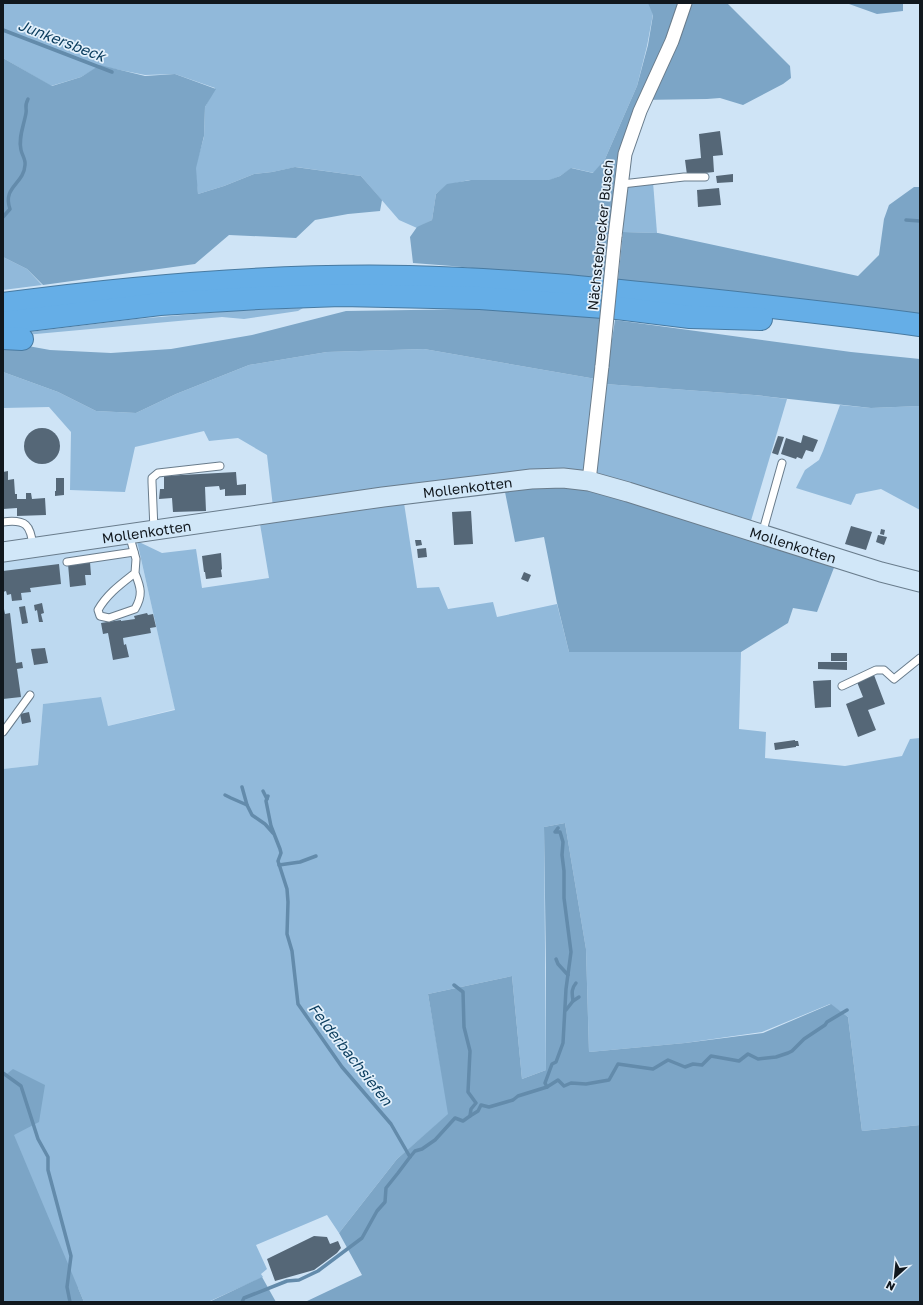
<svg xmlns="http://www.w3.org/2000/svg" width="923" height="1305" font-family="'Golos Text',sans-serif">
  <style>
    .built { fill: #bdd9f0 }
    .green { fill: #91b9da }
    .forest { fill: #7ca5c6 }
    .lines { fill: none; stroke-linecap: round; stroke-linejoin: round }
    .stream { stroke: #638bab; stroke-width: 3.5 }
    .building { fill: #556777 }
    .lane-casing { stroke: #697c8c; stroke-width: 9 }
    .street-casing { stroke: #697c8c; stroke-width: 15 }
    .secondary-casing { stroke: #697c8c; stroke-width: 21 }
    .highway-casing { stroke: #487aa1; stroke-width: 24 }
    .lane { stroke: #fff; stroke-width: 7 }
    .street { stroke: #fff; stroke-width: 13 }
    .secondary { stroke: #d1e7f8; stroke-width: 19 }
    .highway { stroke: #65aee7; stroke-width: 22 }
    .street-bridge-casing { stroke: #697c8c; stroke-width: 15; stroke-linecap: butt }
    .street-bridge { stroke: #fff; stroke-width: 13 }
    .labels { text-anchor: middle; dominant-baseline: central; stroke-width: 3.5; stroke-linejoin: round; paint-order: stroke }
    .street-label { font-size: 14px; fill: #11181e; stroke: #e3f0fb }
    .water-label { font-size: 15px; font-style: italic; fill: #0a3c5d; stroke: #e3f0fb }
  </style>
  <rect width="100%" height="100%" fill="#cfe4f6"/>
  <path class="built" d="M136,537l39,172 -67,17 -8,-29 -57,7 -5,61 -35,4v-211z"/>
  <g class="green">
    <path d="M3,3h646l4,11 -6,32 -10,40 -32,73 -11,14 -22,-5 -12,8 -12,5 -79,-1 -22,5 -11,9 -4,26 -15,8 -18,-8 -38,-44 -65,-9 -24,5 -18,2 -30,12 -26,8 -3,-26 9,-31 1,-30 10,-19 -40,-14 -30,1 -45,-9 -19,11 -30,9 -48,-28z"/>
    <path d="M653,182l4,51 -34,-1 2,-46z"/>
    <path d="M3,257l24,12 15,16 -39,5z"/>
    <path d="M303,308l-5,3 -54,8 -22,-2 -197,18 -4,-2 115,-14 94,-8z"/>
    <path d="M424,349l172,30 -11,95 -312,33 -6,-52 -29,-17 -29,3 -5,-10 -69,16 -10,45 -55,-2 1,-58 -22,-25 -46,1v-36l55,20 38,19 40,2 40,-19 73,-29 78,-13z"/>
    <path d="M605,384l149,11 33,4 -37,125 -156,-47z"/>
    <path d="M840,405l31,3 49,-2v104l-39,-21 -25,5 -5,11 -55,-17 9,-18 14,-10 4,-9z"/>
    <path d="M404,503l13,85 22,-1 9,22 45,-7 4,15 60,-13 12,48h172l-2,77 27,3 -1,26 80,8 57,-10 8,-17 10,-1v387l-58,6 -14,-114 -18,-13 -68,28 -77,11 -96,9 -3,-103 -21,-126 -21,4 2,243 -24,9 -10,-103 -84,18 21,120 -52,45 -58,74 -12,-18 -71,30 11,24 -6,5 2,3 -55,25h-124l-6,-14 -75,14v-533l35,-4 5,-61 58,-7 7,29 67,-16 -38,-169 25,12 34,-4 6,39 67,-10 -9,-54z"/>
  </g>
  <g class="forest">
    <path d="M648,3h79l63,63 1,12 -8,6 -40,21 -23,-7 -13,1 -67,1 -34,181 -154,-15 -39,-3 -3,-26 7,-10 15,-7 4,-26 11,-10 24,-4h78l11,-4 11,-8 22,5 12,-14 32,-73 11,-41 5,-30z"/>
    <path d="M850,3h53v8l-26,3 -28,-10z"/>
    <path d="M3,58l49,28 29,-9 19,-12 45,11 30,-2 41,15 -11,18 -1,29 -8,32 2,26 26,-8 30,-12 18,-2 23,-5 66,9 21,24 -2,11 -32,3 -33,6 -19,18 -67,-3 -34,29 -152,21 -16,-16 -24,-12z"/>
    <path d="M914,187h6v133l-302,-39 5,-49 35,1 200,43 21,-21 5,-36 5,-14z"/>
    <path d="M476,309l125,9 -5,61 -172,-30 -97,3 -78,13 -73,29 -40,19 -40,-2 -38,-19 -55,-20v-25l25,-1 22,4 61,3 60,-4 81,-14 94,-24z"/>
    <path d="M615,320l236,32 69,7v47l-49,2 -117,-13 -149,-11z"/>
    <path d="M537,487l50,1 248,77 -18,47 -24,-4 -5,15 -47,29h-172l-12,-49 -13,-66 -29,5 -10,-50z"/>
    <path d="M565,823l21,126 3,103 96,-9 78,-10 68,-29 17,13 14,114 58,-6v177h-615l57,-27 -23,-42 58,-74 51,-45 -20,-120 84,-18 10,103 24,-9v-103l-2,-140z"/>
    <path d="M13,1069l32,16 -6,37 -25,13 70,167h-81v-225z"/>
    <path d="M262,1277l14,25h-67z"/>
  </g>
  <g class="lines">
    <g class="stream">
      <path d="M3,30l109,42"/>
      <path d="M3,217l7,-8c-8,-22 14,-25 15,-44 1,-5 -3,-10 -4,-15 -3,-12 3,-25 5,-37 1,-6 -2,-6 2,-14"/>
      <path d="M906,220l14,1"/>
      <path d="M242,787l5,18 5,10 13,9 8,9"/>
      <path d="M263,791l4,8"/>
      <path d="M225,795l6,3 16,7"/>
      <path d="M268,796l-2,5 5,25 9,23 1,4 -3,8 9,28 1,13 -1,32 5,17 6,53 44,63 49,57 19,33"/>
      <path d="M279,865l21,-3 16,-6"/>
      <path d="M556,959l2,5 10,11"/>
      <path d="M573,1001c-1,-8 -2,-12 3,-18"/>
      <path d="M566,1010l7,-9 6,-4"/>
      <path d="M3,1073l18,13 17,53 10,18v13l23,86 -4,31 3,15"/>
      <path d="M547,1087l11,-7 6,6 7,-3 15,1 23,-4 9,-16 35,5 15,-9 17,7 8,-3 9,1 9,-9 28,5 9,-7 10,5 18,-2 12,-4 4,-2 12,-12 21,-14 2,-3 20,-12"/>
      <path d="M470,1116l8,-5 3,-6 8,2 24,-7 5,-4 29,-9 -2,-4 7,-19 4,-2 7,-19 3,-54 5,-37 -7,-54v-27l-2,-16 1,-13 -3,-10h-5l3,-4"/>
      <path d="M242,1302l2,-4 43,-17 12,-1 19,-9 44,-33 15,-27 8,-9 1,-14 12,-15 12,-16 5,-6 7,-2 13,-9 20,-22 8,3 7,-5 1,-7 5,-6 -8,-11 2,-41 -6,-24 -1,-35 -9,-7"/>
    </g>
  </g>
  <g class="building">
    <path d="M720,131l3,24 -10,1 1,16 -27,3 -2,-15 16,-2 -2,-24z"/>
    <path d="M733,174v8l-16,1 -1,-7z"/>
    <path d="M719,188l2,17 -23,2 -1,-17z"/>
    <circle cx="42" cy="446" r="18"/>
    <path d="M803,435l15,5 -5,12 -7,-2 -4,9 -5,-2 -1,2 -15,-5 5,-16 15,5z"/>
    <path d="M778,436l6,1 -6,18 -6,-2z"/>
    <path d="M8,471v9l6,-1 1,15h2v5h9v-6h5l1,6 13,-1 1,17 -29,1v-8l-14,1v-37z"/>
    <path d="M236,472l1,13 9,-1v11l-21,1v-7l-5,1 -1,-4 -14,1 1,24 -33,1 -1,-14 -13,1 1,-10h4v-13z"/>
    <path d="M56,478h8v17l-9,1v-5h1z"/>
    <path d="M471,511l2,33 -19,1 -2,-33z"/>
    <path d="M851,526l21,6 -6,18 -21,-6z"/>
    <path d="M881,529l4,1 -1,5 -4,-1z"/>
    <path d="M878,535l9,2 -3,8 -8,-3z"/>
    <path d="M415,540h6l1,5 -6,1z"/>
    <path d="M426,548l1,9 -9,1 -1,-9z"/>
    <path d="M221,553l1,16 -1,1 1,7 -16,2 -1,-7h-1l-2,-16z"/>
    <path d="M90,562l1,13h-6l1,10 -16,2 -2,-23z"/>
    <path d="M59,564l2,20 -31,4 1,4 -10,1 1,7 -10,1 -1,-7 -4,1 -1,-4 -3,1v-21z"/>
    <path d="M524,572l7,3 -3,7 -7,-3z"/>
    <path d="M42,603l2,10 -3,1 2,8h-4l-2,-12 -2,1 -1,-6z"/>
    <path d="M3,604l2,10 5,-1 6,50 6,-1 1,6 -6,1 4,28 -18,2z"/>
    <path d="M25,606l3,17 -6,1 -3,-17z"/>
    <path d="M147,613l1,2 5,-1 3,13 -6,1 1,5 -28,5 1,7 2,-1 3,13 -16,3 -5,-27 -5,1 -2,-11 20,-3v1l14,-2 -1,-3z"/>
    <path d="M45,648l3,15 -14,2 -3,-16z"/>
    <rect x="831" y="653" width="16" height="8"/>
    <path d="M818,662h29v8l-29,-1z"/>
    <path d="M874,675l11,29 -17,6 8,20 -18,7 -12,-33 17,-7 -6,-15z"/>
    <path d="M831,680v27l-16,1 -2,-27z"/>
    <path d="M29,712l2,10 -9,2 -2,-10z"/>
    <path d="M795,740v1h3l1,5h-3v1l-21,3 -1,-7z"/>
    <path d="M314,1236l13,1 3,7 8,-3 3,7 -4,5 -23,17 -39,11 -8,-22z"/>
  </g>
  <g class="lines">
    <g class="lane-casing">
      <g id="lane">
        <path d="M622,184l62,-7h21"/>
        <path d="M3,522c23,-3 28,3 30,25"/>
        <path d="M154,530l-2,-48v-4l6,-5 62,-7"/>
        <path d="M129,534l7,25 -1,14c-14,11 -28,21 -37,37l2,6 9,2 26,-9c8,-14 6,-21 0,-36"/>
        <path d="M762,534l20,-71"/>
        <path d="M67,562l67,-10"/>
        <path d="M842,686l34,-16h8l10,9 26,-21"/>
        <path d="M3,732l27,-37"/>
      </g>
    </g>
    <g class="street-casing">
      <g id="street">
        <path d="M615,236l10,-82 15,-43 32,-70 13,-38"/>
        <path d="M589,481l13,-115"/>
      </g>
    </g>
    <g class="secondary-casing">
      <g id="secondary">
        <path id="s1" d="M3,552l380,-55 148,-18 32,-1 26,3 39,11 253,80 39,10"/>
      </g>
    </g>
    <g class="highway-casing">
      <g id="highway">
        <path d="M3,304c135,-18 270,-30 406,-27 97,2 194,12 290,22 74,8 148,16 221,26"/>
        <path d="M3,323l157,-19 98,-6 83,-3 139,3 137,10 73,9 71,2"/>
        <path d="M3,338l19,1"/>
      </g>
    </g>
    <use href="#lane" class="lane"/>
    <use href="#street" class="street"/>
    <use href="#secondary" class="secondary"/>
    <use href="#highway" class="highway"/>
    <g class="street-bridge-casing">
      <path id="street-bridge" d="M602,366l13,-130"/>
    </g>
    <use href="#street-bridge" class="street-bridge"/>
  </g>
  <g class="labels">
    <g class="street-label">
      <text transform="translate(600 235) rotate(-84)">Nächstebrecker Busch</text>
      <text stroke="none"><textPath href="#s1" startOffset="469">Mollenkotten</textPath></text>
      <text stroke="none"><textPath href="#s1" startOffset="145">Mollenkotten</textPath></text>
      <text stroke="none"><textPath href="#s1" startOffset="805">Mollenkotten</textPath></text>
    </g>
    <g class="water-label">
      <text transform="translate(62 40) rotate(21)">Junkersbeck</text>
      <text transform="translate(351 1054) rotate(52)">Felderbachsiefen</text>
    </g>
  </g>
  <rect width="923" height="1305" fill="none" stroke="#11181e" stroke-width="8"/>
  <g transform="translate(895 1277) rotate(207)" stroke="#e3f0fb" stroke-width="3" paint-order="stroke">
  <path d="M0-3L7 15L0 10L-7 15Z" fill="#11181e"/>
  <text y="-6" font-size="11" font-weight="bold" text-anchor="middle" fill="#11181e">N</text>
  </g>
</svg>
